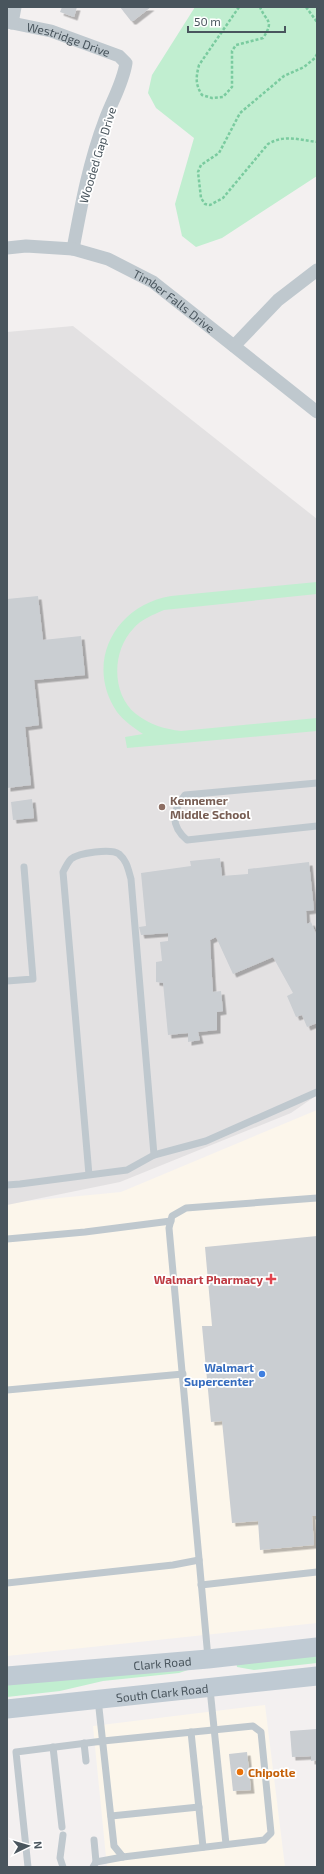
<svg xmlns="http://www.w3.org/2000/svg" width="324" height="1874" font-family="'Exo 2',sans-serif">
  <style>
    .commercial { fill: #fcf6eb }
    .education { fill: #e3e1e2 }
    .green { fill: #c1eed0 }
    .building { fill: #caced2; filter: url(#shadow) }
    .lines { fill: none; stroke-linecap: round; stroke-linejoin: round }
    .path { stroke: #7acb9f; stroke-width: 2.5; stroke-dasharray: 3 2; stroke-linecap: butt }
    .service { stroke: #bfc8ce; stroke-width: 7 }
    .minor { stroke: #bfc8ce; stroke-width: 13 }
    .secondary { stroke: #bfcad3; stroke-width: 19 }
    .education-dot { fill: #8d6e63; stroke: #fff; stroke-width: 1.5 }
    .health-dot { fill: #e0444e; stroke: #fff; stroke-width: 1.5 }
    .shop-dot { fill: #3f7fe0; stroke: #fff; stroke-width: 1.5 }
    .food-dot { fill: #e8710a; stroke: #fff; stroke-width: 1.5 }
    .labels { text-anchor: middle; dominant-baseline: central; stroke-width: 3.5; stroke-linejoin: round; paint-order: stroke }
    .street-label { font-size: 12px; fill: #49555d; stroke: #fff }
    .education-label { font-size: 12px; font-weight: bold; fill: #785e54; stroke: #fff; text-anchor: start }
    .health-label { font-size: 12px; font-weight: bold; fill: #be3a42; stroke: #fff; text-anchor: end }
    .shop-label { font-size: 12px; font-weight: bold; fill: #366cbe; stroke: #fff; text-anchor: end }
    .food-label { font-size: 12px; font-weight: bold; fill: #c56008; stroke: #fff; text-anchor: start }
  </style>
  <defs>
    <filter id="shadow"><feDropShadow dx="3.5" dy="3.5" stdDeviation="0" flood-color="#0004"/></filter>
  </defs>
  <rect width="100%" height="100%" fill="#f3f0f0"/>
  <g class="commercial">
    <path d="M317,1110v513l-310,33v-453l114,-11z"/>
    <path d="M265,1705l20,162h-178l-14,-141z"/>
  </g>
  <path class="education" d="M73,326l244,193v576l-26,18 -171,69 -113,23v-873z"/>
  <g class="green">
    <path d="M195,7h122v169l-95,62 -26,9 -14,-11 -7,-32 19,-66 -38,-30 -8,-15 4,-18z"/>
    <path d="M317,582v12l-153,16c-11,5 -23,9 -31,19 -21,22 -22,65 3,85 14,11 29,15 45,17l136,-13v13l-190,17 -2,-11 18,-3c-9,-6 -19,-13 -26,-22 -33,-49 -2,-107 54,-116z"/>
    <path d="M317,1648v15l-63,7 -17,-3 -1,-6z"/>
    <path d="M188,1670l-9,3 -76,8 -43,10 -53,6v-15z"/>
  </g>
  <g class="building">
    <path d="M62,7h15l-3,10 -14,-5z"/>
    <path d="M120,7h31l-18,14h-2z"/>
    <path d="M38,596l5,44 38,-4 4,39 -51,5 5,45 -14,2 6,58 -24,3v-189z"/>
    <path d="M32,799l2,19 -21,2 -2,-18z"/>
    <path d="M220,858l2,18 26,-2v-5l61,-7 5,48 -8,1 1,13 4,-2 6,14v87l-10,4 -5,-12 -6,2 -9,-21 6,-3 -20,-36 -40,17 -17,-37 -6,3 2,37 1,15 8,-1 2,20 -6,1v18l-19,2 2,8 -12,2v-9l-20,2 -5,-52 -7,-1v-20l6,-1 -2,-19 8,-1v-8l-27,2 -2,-8 7,-1 -5,-53 50,-7 -1,-5z"/>
    <path d="M317,1236v280h-5l2,29 -54,5 -2,-29 -26,2 -10,-102 -11,1 -9,-96h10l-7,-79z"/>
    <path d="M317,1729v31l-6,1v-5l-19,1 -2,-26z"/>
    <path d="M247,1752l4,38 -18,1 -4,-37z"/>
  </g>
  <g class="lines">
    <g class="path">
      <path d="M239,7l-40,58c-3,12 -4,19 3,30l10,3 11,-1 9,-10v-36l4,-6 27,-7c12,-18 3,-16 -3,-31"/>
      <path d="M306,7l11,15"/>
      <path d="M317,54l-2,4 -11,9 -20,9 -44,37 -21,40 -18,12 -3,7 3,26 4,6 5,1 13,-7 45,-54c17,-10 31,-4 49,-2"/>
    </g>
    <g class="service">
      <path d="M317,783l-132,12c-13,16 -15,30 2,45l130,-14"/>
      <path d="M7,981l26,-2 -9,-112"/>
      <path d="M154,1155l52,-14 111,-49"/>
      <path d="M7,1185l13,-1 107,-14 27,-15 -23,-276c-3,-10 -4,-18 -12,-25 -8,-6 -40,-1 -48,5 -3,3 -6,9 -8,13l26,303"/>
      <path d="M7,1239l78,-7 86,-11"/>
      <path d="M7,1390l176,-16"/>
      <path d="M7,1583l166,-18 26,-5"/>
      <path d="M201,1585l116,-13"/>
      <path d="M208,1658l-39,-430 3,-12 14,-8 131,-10"/>
      <path d="M210,1689l16,155"/>
      <path d="M191,1732l12,115"/>
      <path d="M84,1743l2,18"/>
      <path d="M53,1747l9,80"/>
      <path d="M111,1816l88,-9"/>
      <path d="M63,1835l-3,23 3,9"/>
      <path d="M94,1840l2,22"/>
      <path d="M28,1867l-12,-115 87,-11 150,-15 8,6 10,101 -7,7 -141,17 -9,-11 -16,-147"/>
      <path d="M93,1867l3,-5 27,-5"/>
    </g>
    <g class="minor">
      <path id="s1" d="M7,22l44,9 68,25 7,7c-3,20 -14,38 -21,57 -16,42 -24,86 -32,129"/>
      <path d="M12,23l3,-16"/>
      <path id="s2" d="M7,248l19,-2 47,3 35,10 45,23 164,130"/>
      <path d="M234,346l44,-46 39,-30"/>
    </g>
    <g class="secondary">
      <path id="s3" d="M7,1676l201,-17 109,-12"/>
      <path id="s4" d="M7,1709l310,-33"/>
    </g>
  </g>
  <circle class="education-dot" cx="162" cy="807" r="4"/>
  <path class="health-dot" d="M269 1273h4v4h4v4h-4v4h-4v-4h-4v-4h4z"/>
  <circle class="shop-dot" cx="262" cy="1374" r="4"/>
  <circle class="food-dot" cx="240" cy="1772" r="4"/>
  <g class="labels">
    <g class="street-label">
      <text stroke="none"><textPath href="#s1" startOffset="64">Westridge Drive</textPath></text>
      <text transform="translate(97 155) rotate(-73)">Wooded Gap Drive</text>
      <text stroke="none"><textPath href="#s2" startOffset="181">Timber Falls Drive</textPath></text>
      <text stroke="none"><textPath href="#s3" startOffset="156">Clark Road</textPath></text>
      <text stroke="none"><textPath href="#s4" startOffset="156">South Clark Road</textPath></text>
    </g>
    <g class="education-label">
      <text x="170" y="800">Kennemer<tspan x="170" dy="14">Middle School</tspan></text>
    </g>
    <g class="health-label">
      <text x="263" y="1279">Walmart Pharmacy</text>
    </g>
    <g class="shop-label">
      <text x="254" y="1367">Walmart<tspan x="254" dy="14">Supercenter</tspan></text>
    </g>
    <g class="food-label">
      <text x="248" y="1772">Chipotle</text>
    </g>
  </g>
  <rect width="324" height="1874" fill="none" stroke="#49555d" stroke-width="16"/>
  <g transform="translate(28 1846) rotate(85)" stroke="#ffffff" stroke-width="3" paint-order="stroke">
  <path d="M0-3L7 15L0 10L-7 15Z" fill="#49555d"/>
  <text y="-6" font-size="11" font-weight="bold" text-anchor="middle" fill="#49555d">N</text>
  </g>
  <path d="M188 26v6h97v-6" fill="none" stroke="#49555d" stroke-width="2"/>
  <text x="194" y="26" font-size="12" fill="#49555d" stroke="#ffffff" stroke-width="3" paint-order="stroke">50 m</text>
</svg>
